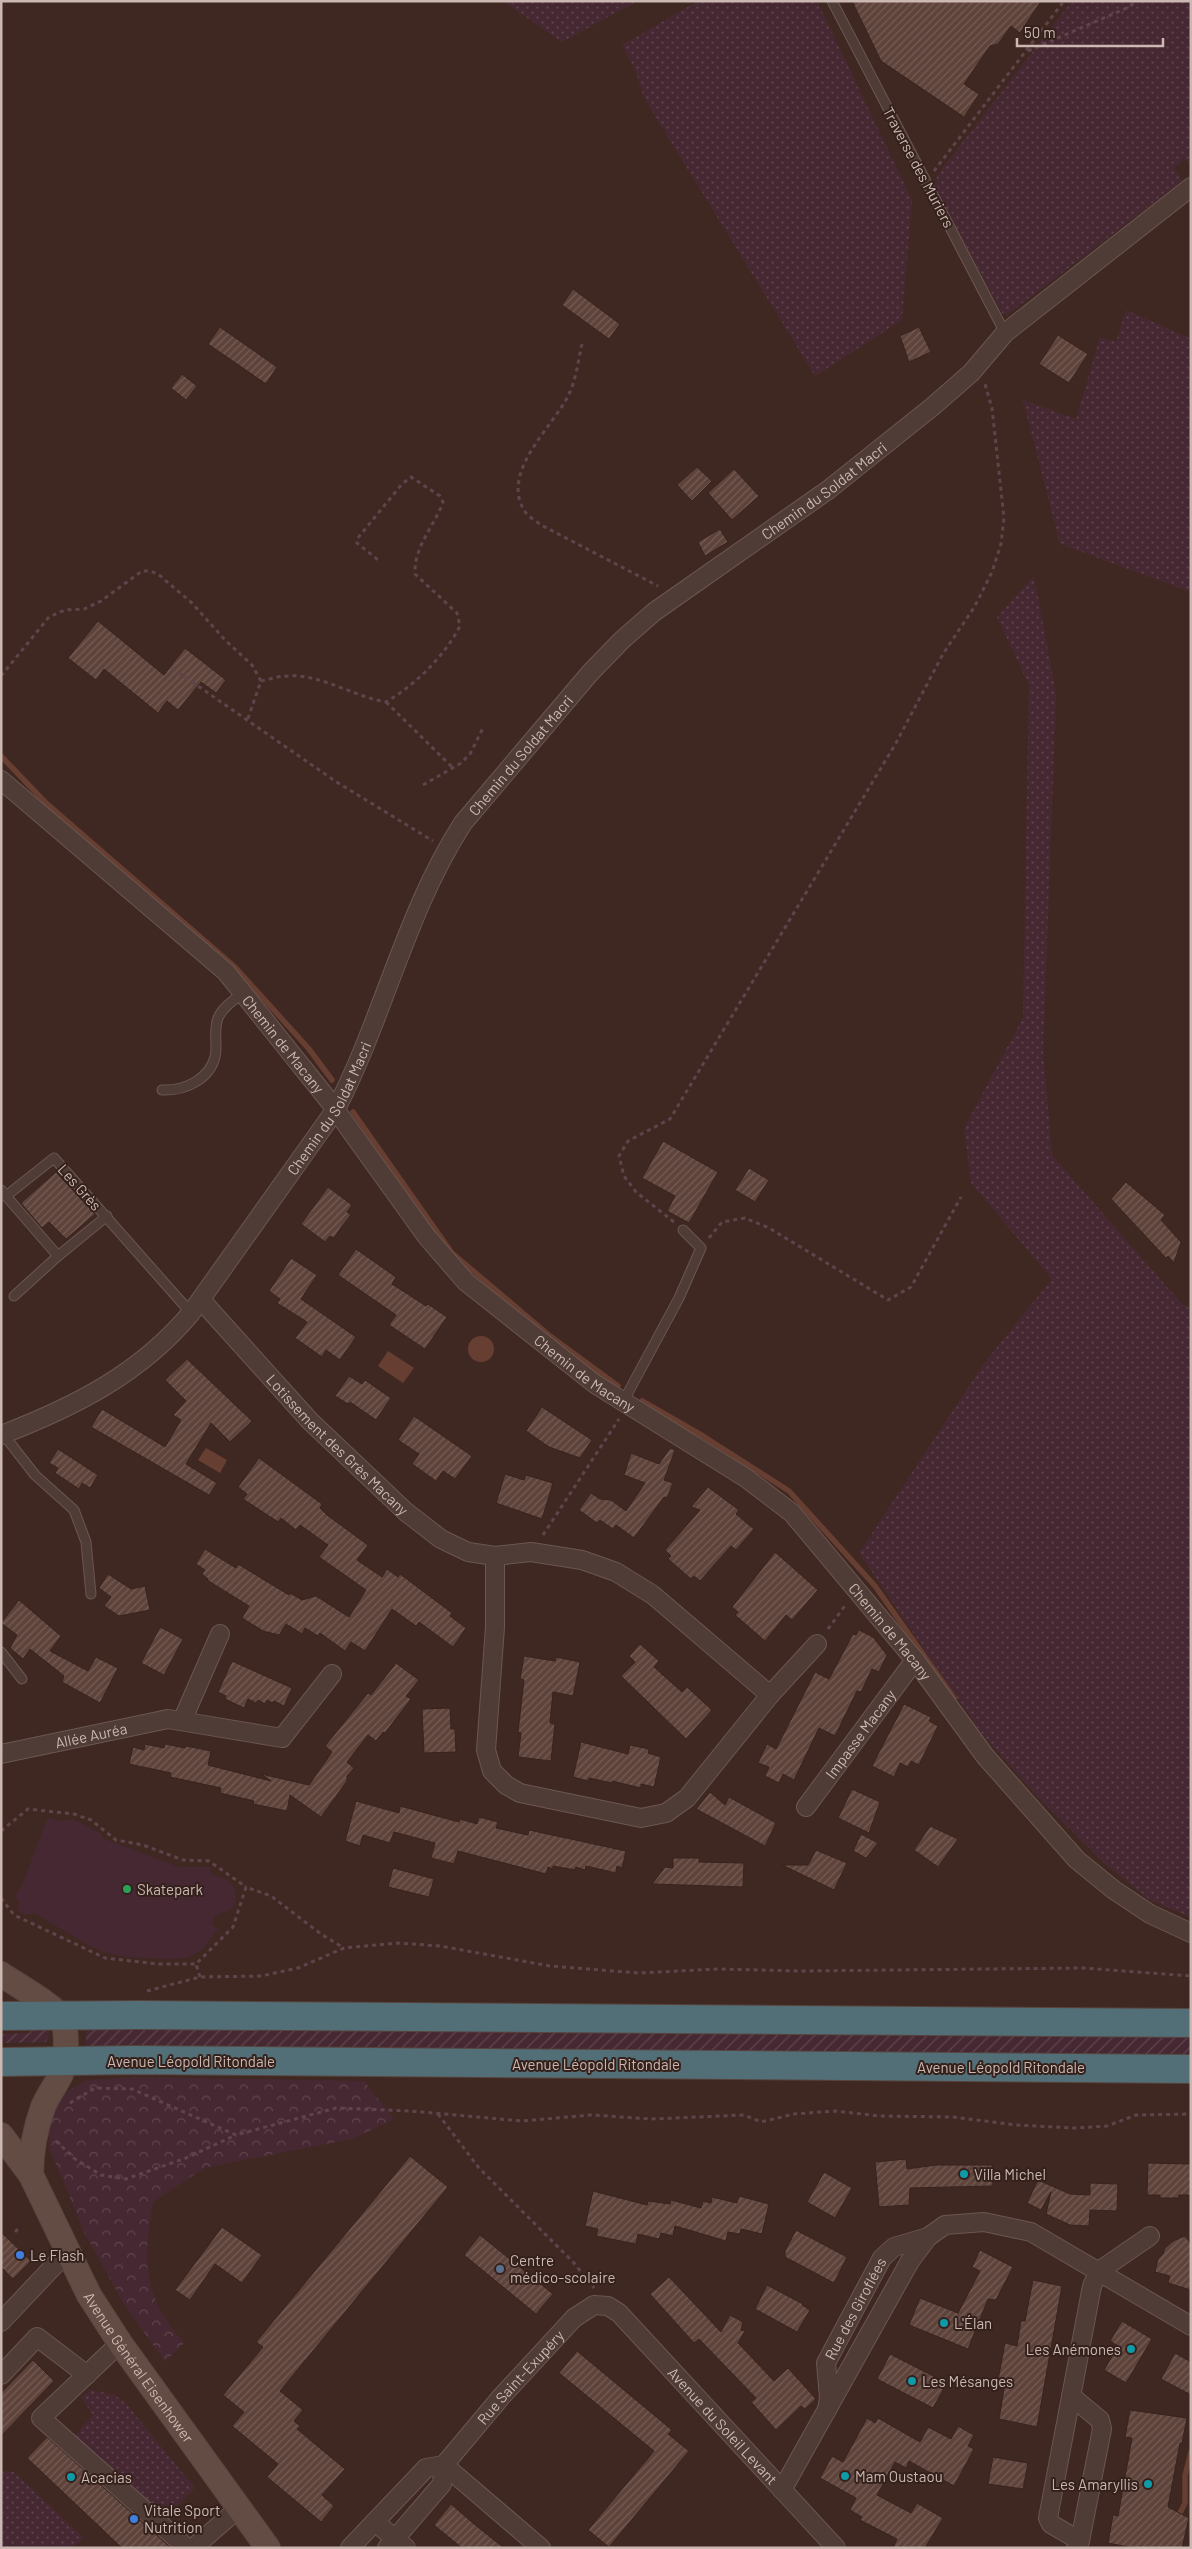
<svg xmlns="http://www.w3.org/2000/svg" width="1192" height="2549" font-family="Barlow,sans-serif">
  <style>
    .grass { fill: url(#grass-dots) }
    .forest { fill: url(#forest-crowns) }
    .garden { fill: url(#garden-furrows) }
    .pitch { fill: #462832 }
    .water { fill: #673e32 }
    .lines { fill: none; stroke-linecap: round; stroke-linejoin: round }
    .stream { stroke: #673e32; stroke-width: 5.5 }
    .building { fill: url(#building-hatch); stroke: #37231d }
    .lane-casing { stroke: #6b5751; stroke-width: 11 }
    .street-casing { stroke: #6b5751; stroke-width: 20 }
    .secondary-casing { stroke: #59453f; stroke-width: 26 }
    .highway-casing { stroke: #58443e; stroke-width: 30 }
    .path { stroke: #60444c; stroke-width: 3; stroke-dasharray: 4 4; stroke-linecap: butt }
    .lane { stroke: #503c36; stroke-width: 9 }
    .street { stroke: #503c36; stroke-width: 18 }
    .secondary { stroke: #634c44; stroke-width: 24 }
    .highway { stroke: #526e76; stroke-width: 28 }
    .leisure-dot { fill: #2e9e5b; stroke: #35211b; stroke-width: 2 }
    .culture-dot { fill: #0f9aa8; stroke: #35211b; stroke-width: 2 }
    .shop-dot { fill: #3f7fe0; stroke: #35211b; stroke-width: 2 }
    .service-dot { fill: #5c6f8a; stroke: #35211b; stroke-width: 2 }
    .labels { text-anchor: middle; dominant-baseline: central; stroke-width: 4; stroke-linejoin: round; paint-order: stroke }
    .street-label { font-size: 15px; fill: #cbb8b2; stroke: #35211b }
    .poi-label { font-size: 15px; fill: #cbb8b2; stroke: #35211b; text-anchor: start }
  </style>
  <defs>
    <pattern id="grass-dots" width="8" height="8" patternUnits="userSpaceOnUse" patternTransform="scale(1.25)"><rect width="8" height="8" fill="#462832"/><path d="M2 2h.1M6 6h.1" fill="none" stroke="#5f454d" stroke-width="1.8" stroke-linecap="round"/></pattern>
    <pattern id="forest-crowns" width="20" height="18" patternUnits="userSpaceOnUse" patternTransform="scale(1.25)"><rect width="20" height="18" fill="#462832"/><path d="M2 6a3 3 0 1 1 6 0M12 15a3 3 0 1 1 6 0" fill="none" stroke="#5f454d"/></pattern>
    <pattern id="garden-furrows" width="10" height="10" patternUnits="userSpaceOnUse" patternTransform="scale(1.25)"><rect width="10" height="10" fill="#462832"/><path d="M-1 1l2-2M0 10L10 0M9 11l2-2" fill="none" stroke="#5f454d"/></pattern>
    <pattern id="building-hatch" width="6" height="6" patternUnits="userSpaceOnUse" patternTransform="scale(1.25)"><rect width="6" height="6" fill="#5e433b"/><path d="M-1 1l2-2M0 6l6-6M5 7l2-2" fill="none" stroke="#745c55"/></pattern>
  </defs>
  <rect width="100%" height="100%" fill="#402822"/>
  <g class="grass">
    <path d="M503,1h135l-76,41z"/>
    <path d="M698,1h119l95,199 -10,120 -87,56 -171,-278 -9,-29 -13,-24z"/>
    <path d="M1072,1h119v163l-7,-5 -10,9 8,13 -175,134 -5,-2 -68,-127 4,-12z"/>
    <path d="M1126,310l65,29v253l-131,-48 -37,-144 53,19 24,-82 16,5z"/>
    <path d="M1034,576l22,118 -13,356 9,105 129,148 10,6v608l-41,-17 -45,-36 -70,-70 -55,-62 -121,-179 126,-191 67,-83 -81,-96 -7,-55 59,-110 6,-333 -32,-68z"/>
    <path d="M91,2390l21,4 12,7 71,87 -32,33 -89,-84 19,-22 -12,-18z"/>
    <path d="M1,2471l13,1 69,65 -10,11h-72z"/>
  </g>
  <path class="forest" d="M133,2077l231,4 30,38 -42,20 -148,29 -51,34c-10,62 -12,91 31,141l-19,19 -41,-58 -39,-70 -36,-87v-16l10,-34 26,-17z"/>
  <g class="garden">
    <path d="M86,2026l1105,8v25l-1105,-8z"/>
    <path d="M35,2028h12l3,6 -4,8 -45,1v-9l28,-1z"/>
  </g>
  <path class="pitch" d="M48,1817l11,4 14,-2 29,15v4l77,29h31l1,8c17,2 26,9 25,27l-6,8 -16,6 -2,9 6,4 -15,20 -16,9 -21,1 -40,-2 -23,-5 -17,-8 -51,-31 -10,2 -7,-5 1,-9 -4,-4 8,-14z"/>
  <g class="water">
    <circle cx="481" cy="1349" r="13"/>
    <path d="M388,1351l26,17 -11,15 -25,-17z"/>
    <path d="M206,1448l21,12 -7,13 -22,-13z"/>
  </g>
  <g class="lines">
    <g class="stream">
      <path d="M1,756l44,46 190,165 74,82 23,31"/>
      <path d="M353,1112l99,141 98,83 68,50"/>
      <path d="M642,1401l61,35 86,55 86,95 79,112"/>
      <path d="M1177,2519l8,-16v-27l6,-24"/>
    </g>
  </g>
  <g class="building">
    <path d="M852,1h189l-21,32 -9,-7 -13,18 -8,2 -11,16 -15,22 15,10 -15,23 -83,-56z"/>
    <path d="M573,289l47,35 -11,15 -47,-34z"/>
    <path d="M220,327l57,40 -11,17 -58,-40z"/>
    <path d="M919,327l12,25 -22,10 -9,-26z"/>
    <path d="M1058,335l30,19 -19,29 -30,-19z"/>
    <path d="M182,374l15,12 -11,14 -15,-12z"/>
    <path d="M697,467l15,14 -20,20 -15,-16z"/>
    <path d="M734,469l25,27 -27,24 -24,-27z"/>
    <path d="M720,529l8,13 -23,14 -7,-14z"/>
    <path d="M98,621l66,54 21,-27 41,32 -10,13 -15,-11 -23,28 -11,-9 -9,12 -54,-44 -8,11 -28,-22z"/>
    <path d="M663,1141l55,31 -29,51 -22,-12 8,-15 -33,-18z"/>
    <path d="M749,1168l20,12 -14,22 -20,-12z"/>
    <path d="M56,1172l39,42 -29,25 -17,-17 -7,6 -21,-25z"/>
    <path d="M1126,1182l39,33 -4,5 20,22 -7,21 -6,-7 -2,2 -55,-59z"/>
    <path d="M328,1187l24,18 -5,7 4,3 -9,11 -8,12 -4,-2 -5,6 -24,-18z"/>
    <path d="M356,1249l40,28 -4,7 34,22 2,-2 19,13 -22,32 -36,-24 7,-10 -58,-40z"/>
    <path d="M291,1258l26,17 -16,24 55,38 -16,23 -14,-10 -4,7 -27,-19 12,-16 -30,-19 3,-4 -11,-8z"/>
    <path d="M187,1359l65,62 -22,21 -19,-19 -25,41 31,19 -8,12 -118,-68 11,-18 63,38 16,-27 -8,-5 13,-14 -21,-21z"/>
    <path d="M349,1376l13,8 3,-4 26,18 -15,22 -26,-18 -2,2 -13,-8z"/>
    <path d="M542,1407l50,33 -12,18 -31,-11 -23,-16z"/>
    <path d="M414,1416l58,40 -17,23 -12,-8 -7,10 -24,-17 7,-10 -21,-14z"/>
    <path d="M670,1448l5,2 -11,30 9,3 -6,15 -3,-1 -30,41 -18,-13 -3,4 -13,-9 -3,3 -18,-13 12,-17 9,6 11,1 15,11 19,-28 -21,-8 7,-22 28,11z"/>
    <path d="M58,1449l40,26 -8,13 -8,-5 -3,6 -24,-16 3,-5 -9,-5z"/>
    <path d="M259,1458l63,46 -2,4 7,7 41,30 -11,15 25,17 5,-8 11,8 2,-3 52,39 -2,3 16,12 -13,19 -34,-25 -3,4 -24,-17 -27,42 -14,-9 -6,9 -25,-18 -2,3 -13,-8 -3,6 -16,-10 -7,11 -16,-4 -21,-13 7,-12 -42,-26 1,-1 -6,-5 3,-4 -9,-6 9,-15 31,19 2,-4 51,31 1,-2 12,7 14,-4 33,21 17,-27 -47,-33 9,-12 -28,-20 -4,5 -15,-12 -3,4 -35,-23 4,-5 -9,-7z"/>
    <path d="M505,1474l19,6 2,-5 27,8 -11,36 -46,-16z"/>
    <path d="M708,1487l31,23 -3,4 18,15 -18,21 -5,-4 -31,35 -6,-5 -3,3 -23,-20 3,-3 -6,-6 35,-40 -9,-3z"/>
    <path d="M775,1552l43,38 -26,30 -6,-5 -21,26 -30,-26 3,-3 -6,-5z"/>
    <path d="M108,1574l23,15 14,-3 5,24 -31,6 -15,-10 7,-9 -12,-9z"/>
    <path d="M19,1600l42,36 -11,15 38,20 8,-14 22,11 -18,35 -38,-21 2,-6 -34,-27 -7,10 -13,-11 7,-13 -16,-12z"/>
    <path d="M160,1627l23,12 -19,36 -23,-12z"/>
    <path d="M859,1630l14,7 14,18 -8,17 -7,-3 -11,23 -4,-1 -22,45 -16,-8 -25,52 -11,-6 -4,9 -14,-7 4,-9 -11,-4 9,-19 9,5 39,-77 14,7 24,-45 3,1z"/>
    <path d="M640,1644l19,17 -5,6 28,25 5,-5 25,23 -26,29 -65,-63 14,-14 -6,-6z"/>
    <path d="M524,1656l31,5 1,-4 24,5 -7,34 -20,-4 -3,31 5,1 -4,37 -33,-4 3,-24 -3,-1 6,-52 -4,-1z"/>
    <path d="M232,1661l60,27 -8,18 -10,-5 -1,2 -6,-3 -2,4 -7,-4 -2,3 -8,-4 -4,9 -19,-9 1,-3 -8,-4z"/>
    <path d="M396,1663l23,17 -13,16 5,3 -26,34 -2,-1 -7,9 -8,-6 -21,27 7,6 -7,8v5l-26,36 -31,-22 -3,16 -34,-7 1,-3 -34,-8 1,-5 -51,-11 1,-4 -42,-9 4,-17 11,3 1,-6 19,4 1,-4 20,4 1,-2 25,5 -3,14 63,16 -10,-7 48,11 23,-33 -7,-6 43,-53 3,2z"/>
    <path d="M904,1704l27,13 -2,4 9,5 -19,39 -8,-4 -3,6 -8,-4 -6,14 -22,-11z"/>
    <path d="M450,1708l1,21h4l1,23 -32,1 -2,-44z"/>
    <path d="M581,1742l47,12 2,-9 19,4 -1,4 13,4 -7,30 -13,-3v4l-29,-7v2l-23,-5 -1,3 -15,-4z"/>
    <path d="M852,1789l28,13 -11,31 -31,-15z"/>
    <path d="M710,1792l15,13 4,-8 47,26 -11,23 -69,-37z"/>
    <path d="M356,1801l43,12 1,-7 59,16 1,-3 17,5 2,-7 19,5 -2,6 32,7 1,-5 97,21 -4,17 -5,-2 -1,7 -30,-7 -1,4 -9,-3 -1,3 -22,-4v3l-5,-2 -2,7 -88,-23 -4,13 -23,-6 4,-15 -41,-11 -4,11 -27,-8 -3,11 -15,-5z"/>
    <path d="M930,1826l28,13 -20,28 -24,-17z"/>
    <path d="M861,1834l17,9 -12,15 -13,-7z"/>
    <path d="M816,1850l31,13 -13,27 -52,-25h26z"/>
    <path d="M673,1858h26v4l45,1 -1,24 -91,-3 13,-17 8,1z"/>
    <path d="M393,1868l41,11 -5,18 -41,-10z"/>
    <path d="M410,2156l38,31 -168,204 23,19 -9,11 6,5 -3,3 48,40 -23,26 12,11 -13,16 -54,-45 11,-13 -46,-38 12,-14 -21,-17 40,-48 -7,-5z"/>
    <path d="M906,2159l1,10 29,-4h56l1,21 -83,2 -1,17 -30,2 -4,-45z"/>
    <path d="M1148,2163l43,1v31h-12l-1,3h-18v-3h-13z"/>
    <path d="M824,2172l28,16 -17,30 -28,-16z"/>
    <path d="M1038,2180l32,14 20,1v-12l28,1 -1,27 -27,-1 -1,16 -19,-1 -24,-11 5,-22 -10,18 -14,-7z"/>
    <path d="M593,2191l54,14 1,-4 22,3 1,-4 30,8 2,-7 8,2 1,-6 25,6 2,-7 30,8 -7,30 -21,-5 -1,5 -12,-2 -2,9 -51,-15 -2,10 -12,-3 -2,6 -21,-5 -2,10 -40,-8 2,-7 -13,-3z"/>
    <path d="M222,2227l40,28 -20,28 -27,-19 -25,36 -15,-10z"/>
    <path d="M796,2230l51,27 -13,26 -49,-26v-6z"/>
    <path d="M1,2232l30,29 -18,18 -12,-12z"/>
    <path d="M480,2235l73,59 -17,20 -72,-59z"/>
    <path d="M1185,2236l6,8v46l-23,-7 2,-7 -15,-4 3,-13 5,-5 2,-6 8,-7z"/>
    <path d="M980,2250l33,17 -17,33 -8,-1 -20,50 -59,-24 11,-27 38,15 22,-42 -8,-4z"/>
    <path d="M669,2277l52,55 9,-17 13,7 -2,8 4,1 -7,12 36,38 14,-13 28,31 -11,10 -4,-3 -25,24 -25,-28 5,-4 -57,-59 -5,4 -44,-49z"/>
    <path d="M1033,2280l29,6 -25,141 -38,-8 6,-36 -7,-3 7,-37 12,3 4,-25h4z"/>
    <path d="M767,2285l36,19 -1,1 8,5 -13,22 -42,-23z"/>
    <path d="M1122,2321l30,18 -26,44 -22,-13 14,-24 -8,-5z"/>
    <path d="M577,2351l95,79 -4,4 21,17 -80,96 -21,-17 66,-79 -95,-78z"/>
    <path d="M1175,2353l16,9v33l-30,-16z"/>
    <path d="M890,2354l57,29 -14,25 -56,-29z"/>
    <path d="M33,2360l21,21 -53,55v-43z"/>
    <path d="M1130,2410l57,8 -5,25h-2l-12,64 21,11 -7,30h-49l-25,-5 5,-28 5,1 14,-78 -7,-1z"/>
    <path d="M867,2418l8,5 3,-5 42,24 8,-15 23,12 7,-13 16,9 -6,11 6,3 -20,37 -45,-25 -3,7 -11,-6 -18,33 34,18 6,-10 26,15 -18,30h-32l4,-9 -37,-19 2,-3 -12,-7 6,-12 -36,-20 12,-22 11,6z"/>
    <path d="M47,2437l124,111h-49l-95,-90z"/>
    <path d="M993,2457l35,6 -5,26 -35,-5z"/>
    <path d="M451,2504l23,20 30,24h-42l-28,-23z"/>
  </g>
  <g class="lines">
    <g class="lane-casing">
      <g id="lane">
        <path d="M832,1l173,332"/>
        <path d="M162,1090c22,1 47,-10 53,-33 3,-12 -2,-26 3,-39 5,-11 16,-18 25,-25"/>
        <path d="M1,1190l5,6 48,-38 137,155"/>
        <path d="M6,1196l52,60 49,-40"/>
        <path d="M14,1296l44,-40"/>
        <path d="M623,1402l56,-104 22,-50 -18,-18"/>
        <path d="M3,1434l32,41 39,35 12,32 5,52"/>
        <path d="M1,1652l21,27"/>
      </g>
    </g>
    <g class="street-casing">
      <g id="street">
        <path id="s1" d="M1,780l225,192 104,130 97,135 39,45 129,102 151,94 46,35 123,147 70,96 92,104 37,30 36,24 41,19"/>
        <path id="s2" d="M201,1300l109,121 96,91 35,27 27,13 27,4 36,-4 51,8 34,12 37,23 117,100"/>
        <path id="s3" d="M1,1435c73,-28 139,-61 190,-122l145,-204c48,-93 70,-198 127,-286l127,-150 32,-33 32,-28 174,-122 104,-83 39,-34 34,-40 186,-146"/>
        <path d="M495,1556v71l-9,123 6,21 14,14 14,8 121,25 25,-5 21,-15 83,-103 47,-51"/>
        <path d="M182,1721l38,-87"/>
        <path id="s4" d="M1,1754l167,-35 114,19 50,-64"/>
        <path id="s5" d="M806,1807l109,-147"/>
        <path d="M1,2322l66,-70"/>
        <path d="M120,2343l-79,75 146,130"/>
        <path d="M1,2375l36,-38 50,38"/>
        <path d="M1071,2396l29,24 2,9 -22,112"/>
        <path id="s6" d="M827,2410l2,-12 -3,-35 56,-105 12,-11 34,-10 17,-12 39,-3 47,10 160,94"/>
        <path d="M444,2465l97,83"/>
        <path d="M782,2490l128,-229 18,-24"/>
        <path d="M375,2522l31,26"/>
        <path d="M193,2548l46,-40"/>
        <path d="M350,2548l76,-80 18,-3"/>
        <path id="s7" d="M387,2548l55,-64 2,-19 57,-68 73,-79 20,-13 14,1 11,7 217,235"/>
        <path d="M1076,2548l4,-7 -29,-17 -3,-6 44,-232 7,-15 51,-35"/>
      </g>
    </g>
    <g class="secondary-casing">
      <g id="secondary">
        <path d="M1,1974c14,10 52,31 60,43 7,12 6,43 0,57 -5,11 -13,21 -18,33 -8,22 -12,46 -12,68"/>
        <path id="s8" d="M1,2135l30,40 58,120 31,48 148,205"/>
      </g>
    </g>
    <g class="highway-casing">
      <g id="highway">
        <path d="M1,2016l138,-1 1052,8"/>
        <path d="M1,2062l134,-2 1056,9"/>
      </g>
    </g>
    <g class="path">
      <path d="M1028,51l101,-44 7,-6"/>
      <path d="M934,171l130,-170"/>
      <path d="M582,344c-4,17 -6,37 -14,52 -16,32 -70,78 -42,117 3,4 10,8 15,12l117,61"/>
      <path d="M172,668l163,113 98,60"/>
      <path d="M1,676l48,-59 16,-7 19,-1 17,-8 41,-30h8l8,3 34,29 33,37 27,25 9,16 -14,40"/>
      <path d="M261,681c9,-2 18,-5 27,-5 30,-3 67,21 98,26 30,-18 57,-44 74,-76l-3,-13 -42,-39c-1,-28 19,-47 28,-72l-3,-6 -29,-19 -9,7 -45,55v4l21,17"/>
      <path d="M386,702l66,65"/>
      <path d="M423,785l38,-22 9,-9 14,-28"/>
      <path d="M674,1222l-38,-30 -12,-16 -5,-20 9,-15 42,-22 226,-376 47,-89 32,-48 17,-34 9,-28 3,-26 -12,-110 -7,-24"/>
      <path d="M709,1238l13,-16 23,-4 24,10 119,72 23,-13 50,-90"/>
      <path d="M543,1535l76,-116"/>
      <path d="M828,1629l18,-25"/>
      <path d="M1,1831l27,-22 46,5 17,6 25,20 27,5 40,15 26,1 37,26"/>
      <path d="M1,1898l13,17 91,43 53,6h38"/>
      <path d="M200,1977l-4,-13 37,-37 13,-40 25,9 50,38 23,14"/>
      <path d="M147,1991l53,-14 61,-1 37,-8 46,-20 54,-5 42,3 110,20 89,7 78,-4 84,2 282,-3 108,8"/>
      <path d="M70,2103l25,-15 37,1 104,46 100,-27 75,3 111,10 69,-6 61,4 92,-4 17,7 33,-8 41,-3 45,5 73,1 64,8 57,3 33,-2 29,-11 55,-1"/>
      <path d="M438,2114l41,54 95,95 20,25"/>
      <path d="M56,2141l19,18 26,16 25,4 60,-21 50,-23"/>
      <path d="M15,2232l5,-5"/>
    </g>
    <use href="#lane" class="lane"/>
    <use href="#street" class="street"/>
    <use href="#secondary" class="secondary"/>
    <use href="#highway" class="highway"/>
  </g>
  <circle class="leisure-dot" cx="127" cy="1889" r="5"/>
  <g class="culture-dot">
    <circle cx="964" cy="2174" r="5"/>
    <circle cx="944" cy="2323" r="5"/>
    <circle cx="1131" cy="2349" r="5"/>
    <circle cx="912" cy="2381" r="5"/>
    <circle cx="845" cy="2476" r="5"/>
    <circle cx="71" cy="2477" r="5"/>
    <circle cx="1148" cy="2484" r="5"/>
  </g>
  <g class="shop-dot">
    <circle cx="20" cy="2255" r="5"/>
    <circle cx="134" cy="2519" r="5"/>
  </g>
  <circle class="service-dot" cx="500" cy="2269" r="5"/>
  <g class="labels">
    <g class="street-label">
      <text transform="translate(919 167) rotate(62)">Traverse des Muriers</text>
      <text stroke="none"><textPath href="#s3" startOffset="1286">Chemin du Soldat Macri</textPath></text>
      <text stroke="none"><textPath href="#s3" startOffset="881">Chemin du Soldat Macri</textPath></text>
      <text stroke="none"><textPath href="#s1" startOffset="388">Chemin de Macany</textPath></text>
      <text stroke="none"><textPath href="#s3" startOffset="476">Chemin du Soldat Macri</textPath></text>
      <text transform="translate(80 1187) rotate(48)">Les Grès</text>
      <text stroke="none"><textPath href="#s1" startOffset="838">Chemin de Macany</textPath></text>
      <text stroke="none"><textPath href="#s2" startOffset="199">Lotissement des Grès Macany</textPath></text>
      <text stroke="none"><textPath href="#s1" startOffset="1242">Chemin de Macany</textPath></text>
      <text stroke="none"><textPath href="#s5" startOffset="91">Impasse Macany</textPath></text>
      <text stroke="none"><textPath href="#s4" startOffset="92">Allée Auréa</textPath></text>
      <text x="191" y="2061">Avenue Léopold Ritondale</text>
      <text x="596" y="2064">Avenue Léopold Ritondale</text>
      <text x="1001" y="2067">Avenue Léopold Ritondale</text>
      <text stroke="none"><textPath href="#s6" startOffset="109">Rue des Giroflées</textPath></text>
      <text stroke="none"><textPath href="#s8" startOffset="271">Avenue Général Eisenhower</textPath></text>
      <text stroke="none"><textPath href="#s7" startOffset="220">Rue Saint-Exupéry</textPath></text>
      <text stroke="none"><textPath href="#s7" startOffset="504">Avenue du Soleil Levant</textPath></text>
    </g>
    <g class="poi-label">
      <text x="137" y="1889">Skatepark</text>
      <text x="974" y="2174">Villa Michel</text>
      <text x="30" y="2255">Le Flash</text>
      <text x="510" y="2260">Centre<tspan x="510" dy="17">médico-scolaire</tspan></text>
      <text x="954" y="2323">L'Élan</text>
      <text x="1121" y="2349" text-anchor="end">Les Anémones</text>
      <text x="922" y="2381">Les Mésanges</text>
      <text x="855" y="2476">Mam Oustaou</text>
      <text x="81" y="2477">Acacias</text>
      <text x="1138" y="2484" text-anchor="end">Les Amaryllis</text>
      <text x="144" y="2510">Vitale Sport<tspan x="144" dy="17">Nutrition</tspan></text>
    </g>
  </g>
  <rect width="1192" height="2549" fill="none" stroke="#cbb8b2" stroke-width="5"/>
  <path d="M1017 38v8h146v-8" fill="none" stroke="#cbb8b2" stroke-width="2.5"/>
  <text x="1024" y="38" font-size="15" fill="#cbb8b2" stroke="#35211b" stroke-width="4" paint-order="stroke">50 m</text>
</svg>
